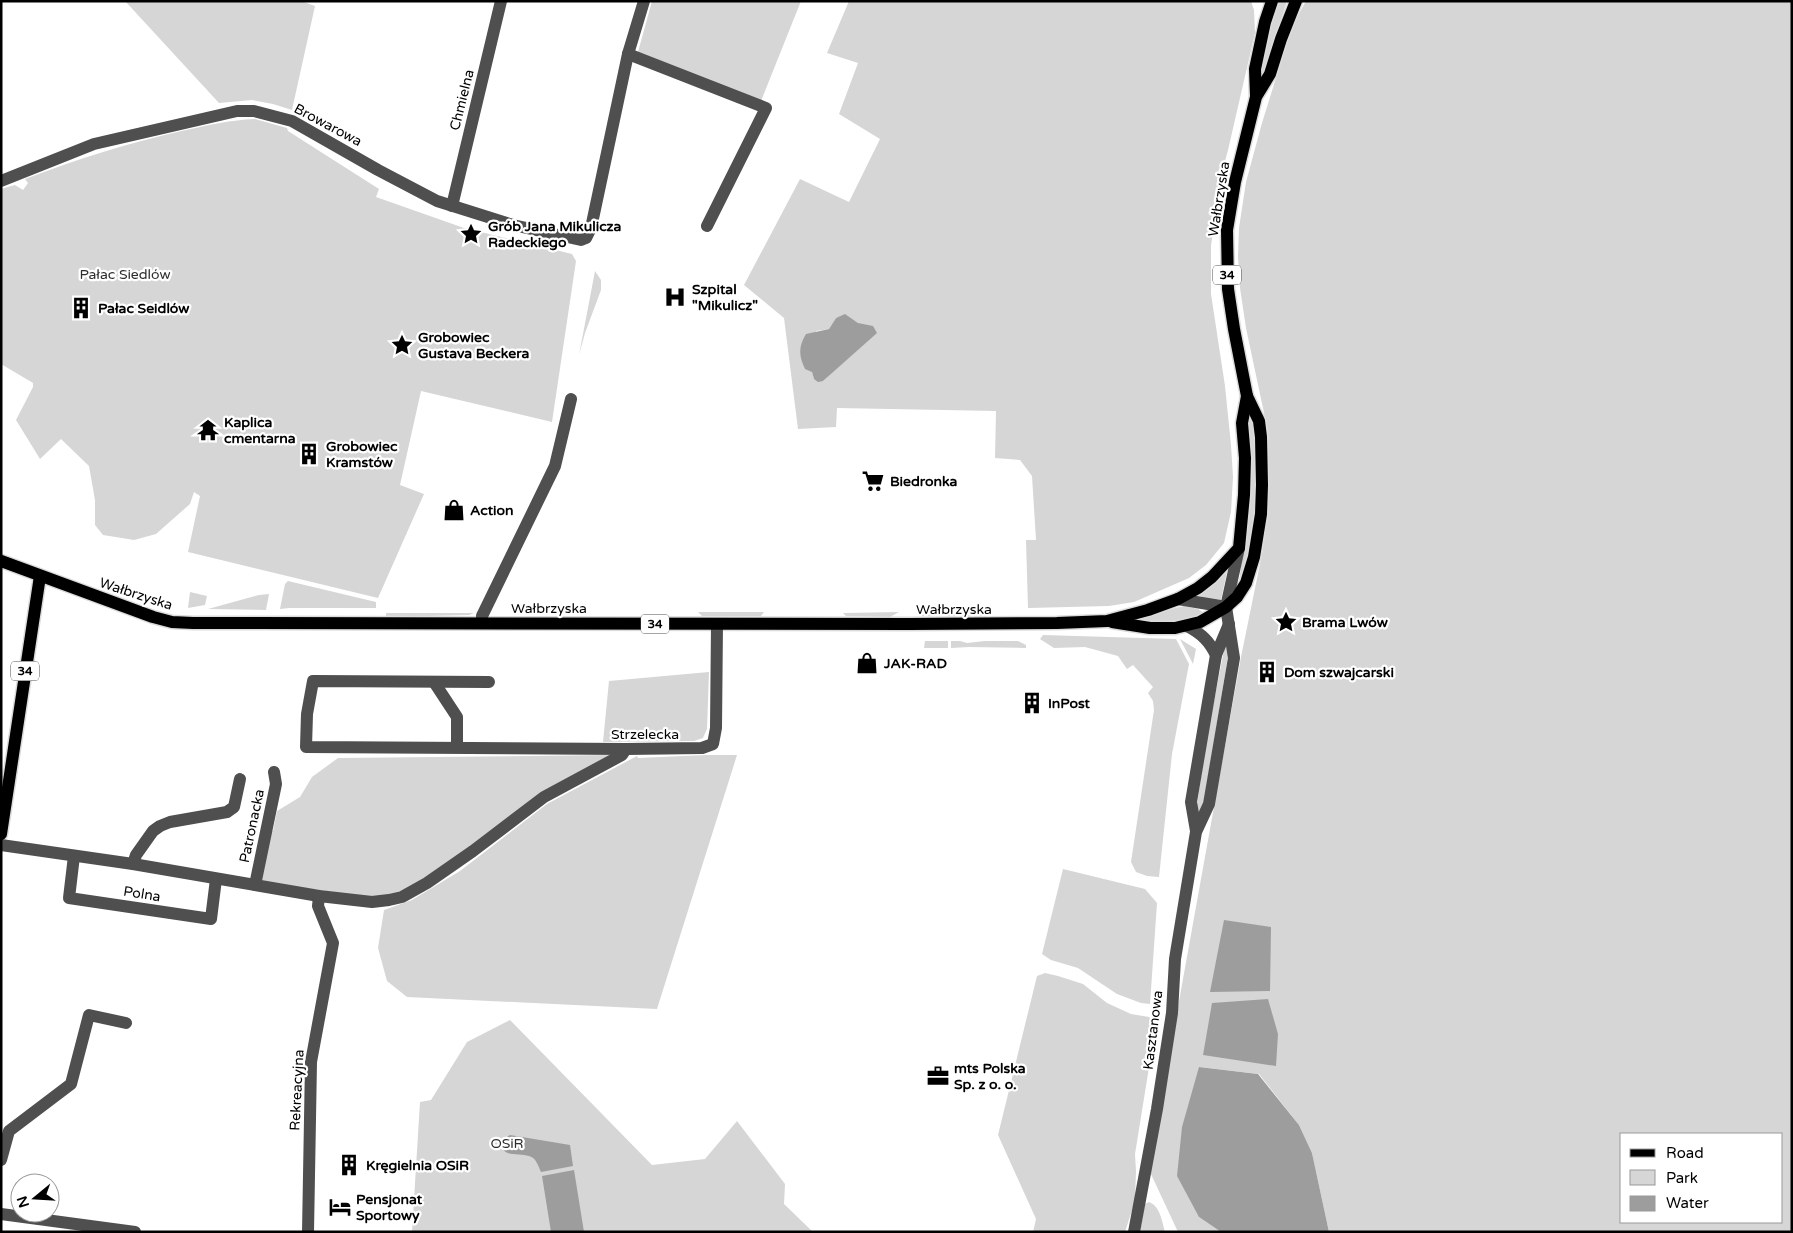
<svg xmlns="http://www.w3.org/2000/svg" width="1793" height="1233" font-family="'Varela Round',sans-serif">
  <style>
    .green { fill: #d6d6d6; fill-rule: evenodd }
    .water { fill: #9d9d9d }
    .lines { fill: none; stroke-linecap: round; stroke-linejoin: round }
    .major-casing { stroke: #dbdbdb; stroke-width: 15 }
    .minor { stroke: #4f4f4f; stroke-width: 12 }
    .major { stroke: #000; stroke-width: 12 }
    .labels { text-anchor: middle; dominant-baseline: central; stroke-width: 4.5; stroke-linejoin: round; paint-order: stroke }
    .shield { fill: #fff; stroke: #4c4c4c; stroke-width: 1 }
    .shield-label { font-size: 12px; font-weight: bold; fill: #000 }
    .street-label { font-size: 14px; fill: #000; stroke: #fff }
    .poi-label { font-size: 14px; font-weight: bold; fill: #000; stroke: #fff; text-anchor: start }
    .park-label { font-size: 14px; fill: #2d2d2d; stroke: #fff }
  </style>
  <rect width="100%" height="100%" fill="#fff"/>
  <g class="green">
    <path d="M125,1h176l14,5 -23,104 -19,-6 -21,-4 -33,3z"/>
    <path d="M652,1h149l-40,100 -123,-49z"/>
    <path d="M849,1h402l3,9 1,23 -27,117 -9,34 -8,62v48l14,92 6,59 2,32 -2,35 -7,31 -18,22 -17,13 -55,24 -25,4 -81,2 -2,-68h10l-4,-64 -12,-16 -25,-2 1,-47 -159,-3 -1,19 -38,2 -14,-111 -40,-33 56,-106 49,23 31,-63 -41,-25 19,-51 -31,-10zM845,315l13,8 -17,41 -18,17 -9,-2 -2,-7 4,-41 13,-2 7,-11z"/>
    <path d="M1277,1h10l-26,82 -4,-1z"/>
    <path d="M1306,1h486v1231h-463l-17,-79 -13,-28 -40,-51 -60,-7v150l22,15h-43l-28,-60 31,-182 60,-333 21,-103 5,-41 1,-64 -4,-36 -18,-85 -6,-40 -2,-31 1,-29 7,-46 16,-59 30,-97zM1622,1134h160v88h-160z"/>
    <path d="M255,119l32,9 1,3 91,58 -3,8 88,31 108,26 4,7 -24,161 -131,-31 -21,94 24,9 -46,104 -190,-46 12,-56 -6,-4 -4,12 -34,30 -22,6 -31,-5 -8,-10v-25l-6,-34 -28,-27 -21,20 -24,-39 17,-33v-4l-32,-19v-175l14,-4 8,5 5,-7 -3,-4c53,-20 106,-37 161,-49 23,-5 45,-10 69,-11z"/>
    <path d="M595,271l6,9v10l-16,43 -6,22z"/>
    <path d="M1246,410l6,1c5,51 10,124 -13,171l10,-77 2,-38z"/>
    <path d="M1227,572l-7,32 -23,-9z"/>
    <path d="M288,581l88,21v6h-87l-9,1 5,-25z"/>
    <path d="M190,592l17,4 -2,9 -17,3z"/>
    <path d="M269,594l-3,16 -58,-1 51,-14z"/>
    <path d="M1184,606l14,3 6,4c-16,13 -51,9 -72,9v-4z"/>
    <path d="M698,612h66l-3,4h-59z"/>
    <path d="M899,612l-9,5 -44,-1 -3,-3z"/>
    <path d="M919,612h69v4h-66z"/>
    <path d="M386,613h88l-5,2 -83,2z"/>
    <path d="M1043,635l133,4 13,25 -17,90 -13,123 -12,-1 -11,-4 -5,-10 23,-152 -1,-9 -5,-8 5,-6 -20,-22 -6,4 -9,-13 -33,-9 -31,1 -14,-9z"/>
    <path d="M1180,639l16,10 -3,15z"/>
    <path d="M925,641h23v7h-24z"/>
    <path d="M951,641h9l7,2 18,-2h33l8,4v3l-57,-1 -18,1z"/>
    <path d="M1225,645l4,5 -27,163h-6l10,-71z"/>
    <path d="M709,672l-2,57 -4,9 -9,3 -91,1 6,-61z"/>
    <path d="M614,755l-201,133 -38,10 -112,-16 -2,-4 8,-47h4l4,-20 23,-14 12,-20 26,-19z"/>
    <path d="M706,755h31l-80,254 -250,-12 -20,-16 -9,-33 6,-38 28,-10 48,-29 87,-67 90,-48 1,2z"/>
    <path d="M1063,869l82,20 12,14 -7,101 -9,-1 -24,-9 -39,-26 -27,-8 -9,-6z"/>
    <path d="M1045,973l13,3 25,8 24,19 24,11 18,3 4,5 -2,33 -16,99 1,17 -1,30 -10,31h-92l3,-13 -38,-84 39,-159z"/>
    <path d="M510,1020l142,145 53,-6 32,-38 48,63 -1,20 29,28h-401l8,-130 11,-2 36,-58z"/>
    <path d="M1149,1202c11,4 13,19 16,30h-25l5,-28z"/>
  </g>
  <g class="water">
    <path d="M845,314l13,9 15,3 4,7 -54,48 -5,1 -4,-3 -2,-7 -7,-3c-6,-13 -7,-22 1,-35l23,-5 7,-11z"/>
    <path d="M1224,920l47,7 -1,64 -60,1z"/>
    <path d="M1268,999l10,35 -2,32 -73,-11 9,-52z"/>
    <path d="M1199,1067l59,7 41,51 13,28 17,79h-108l-22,-15 -22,-41 5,-49z"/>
    <path d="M510,1135l60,10 3,21 -32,6c-3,-7 -5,-14 -12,-16 -10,-4 -32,3 -25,-17z"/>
    <path d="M574,1170l10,62h-33l-9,-56z"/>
  </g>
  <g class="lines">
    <g class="major-casing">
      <g id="major">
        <path d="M1256,96l-1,-27 10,-47 7,-21"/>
        <path d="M1,561l152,56 19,5 21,1 716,1 148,-1 50,-2 41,-11 30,-11 20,-11 14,-11 27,-29 5,-53 1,-37 -3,-35 5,-27"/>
        <path d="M1112,622l38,6h25l25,-6 26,-15 11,-10 9,-14 8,-26 7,-43 1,-29 -1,-48 -2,-16 -12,-25 -13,-67 -6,-40 -1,-59 8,-48 21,-85 14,-23 11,-35 15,-38"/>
        <path d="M1,834l39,-258"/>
      </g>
    </g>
    <g class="minor">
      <path d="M628,54l138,54 -59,118"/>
      <path d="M1,181l93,-37 143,-33h17l38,10 86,49 59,31 76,24 68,15 5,-2 5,-10 37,-174 16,-53"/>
      <path d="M452,206l49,-205"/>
      <path d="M1178,599l48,8"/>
      <path d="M482,623v-7l73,-150 16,-67"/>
      <path d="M1187,626c15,8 22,15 29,29"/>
      <path d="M434,682l23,35v30"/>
      <path d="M489,682l-176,-1 -6,33 -1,33 320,2 76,-1 11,-4 3,-16 1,-104"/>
      <path d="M1196,831l-5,-29 25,-147 13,-31"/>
      <path d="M1,845l132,19 186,32 53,6 17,-2 13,-3 25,-14 46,-32 71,-54 78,-42 4,-6"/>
      <path d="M74,856l-5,42 142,21 5,-40"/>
      <path d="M133,864l3,-9 17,-24 7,-5 10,-4 57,-10 7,-5 6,-28"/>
      <path d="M255,885l21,-101 -2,-12"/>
      <path d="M1,1160l8,-29 62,-47 18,-69 37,8"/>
      <path d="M1,1214l134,18"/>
      <path d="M308,1232l3,-170 22,-119 -15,-37 1,-10"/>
      <path d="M1134,1232l23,-123 15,-96 3,-54 21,-127 13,-28 25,-146 -8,-51 13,-59"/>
    </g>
    <use href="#major" class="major"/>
  </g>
  <defs>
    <g id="sight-bare" transform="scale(1.725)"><path d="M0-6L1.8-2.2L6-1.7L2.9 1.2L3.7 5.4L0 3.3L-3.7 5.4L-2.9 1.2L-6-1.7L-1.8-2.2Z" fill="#000" stroke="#fff" stroke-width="2.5" paint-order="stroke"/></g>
    <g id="hospital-bare" transform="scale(1.725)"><path d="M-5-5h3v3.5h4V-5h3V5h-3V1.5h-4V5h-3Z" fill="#000" stroke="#fff" stroke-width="2.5" paint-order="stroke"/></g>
    <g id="building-bare" transform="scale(1.725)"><path d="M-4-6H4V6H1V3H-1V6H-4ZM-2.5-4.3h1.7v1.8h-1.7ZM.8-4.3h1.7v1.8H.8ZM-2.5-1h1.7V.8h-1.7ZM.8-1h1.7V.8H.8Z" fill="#000" stroke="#fff" stroke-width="2.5" paint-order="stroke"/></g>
    <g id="temple-bare" transform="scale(1.725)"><path d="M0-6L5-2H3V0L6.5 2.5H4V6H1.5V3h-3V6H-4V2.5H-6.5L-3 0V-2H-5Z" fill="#000" stroke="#fff" stroke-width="2.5" paint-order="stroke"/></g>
    <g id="supermarket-bare" transform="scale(1.725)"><path d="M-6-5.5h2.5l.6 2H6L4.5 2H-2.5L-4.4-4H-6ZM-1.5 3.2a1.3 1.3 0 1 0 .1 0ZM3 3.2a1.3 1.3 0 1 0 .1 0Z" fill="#000" stroke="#fff" stroke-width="2.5" paint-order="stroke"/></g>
    <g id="shop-bare" transform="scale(1.725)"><path d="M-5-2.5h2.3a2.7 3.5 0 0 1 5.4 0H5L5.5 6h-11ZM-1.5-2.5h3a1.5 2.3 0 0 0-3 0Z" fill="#000" stroke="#fff" stroke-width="2.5" paint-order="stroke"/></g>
    <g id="office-bare" transform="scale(1.725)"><path d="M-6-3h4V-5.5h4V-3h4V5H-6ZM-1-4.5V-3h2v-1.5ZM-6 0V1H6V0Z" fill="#000" stroke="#fff" stroke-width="2.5" paint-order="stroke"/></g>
    <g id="hotel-bare" transform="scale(1.725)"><path d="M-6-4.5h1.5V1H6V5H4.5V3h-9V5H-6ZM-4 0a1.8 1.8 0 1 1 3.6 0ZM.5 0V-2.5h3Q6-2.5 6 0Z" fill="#000" stroke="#fff" stroke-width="2.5" paint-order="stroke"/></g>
  </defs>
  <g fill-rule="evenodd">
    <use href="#sight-bare" x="471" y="234"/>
    <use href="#hospital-bare" x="675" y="297"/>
    <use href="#building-bare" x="81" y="308"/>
    <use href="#sight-bare" x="402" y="345"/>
    <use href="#temple-bare" x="208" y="430"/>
    <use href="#building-bare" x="309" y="454"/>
    <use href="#supermarket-bare" x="873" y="481"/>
    <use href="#shop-bare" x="454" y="510"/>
    <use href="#sight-bare" x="1286" y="622"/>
    <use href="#shop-bare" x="867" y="663"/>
    <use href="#building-bare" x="1267" y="672"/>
    <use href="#building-bare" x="1032" y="703"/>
    <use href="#office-bare" x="938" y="1076"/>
    <use href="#building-bare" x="349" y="1165"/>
    <use href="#hotel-bare" x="340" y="1207"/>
  </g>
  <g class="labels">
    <g class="shield">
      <rect x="1213" y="265.5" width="28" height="19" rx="4"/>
      <rect x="641" y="614.5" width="28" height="19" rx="4"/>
      <rect x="11" y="661.5" width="28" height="19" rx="4"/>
    </g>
    <g class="shield-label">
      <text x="1227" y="275">34</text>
      <text x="655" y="624">34</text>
      <text x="25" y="671">34</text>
    </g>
    <g class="street-label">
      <text transform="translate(462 100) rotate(-76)">Chmielna</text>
      <text transform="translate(328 125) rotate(28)">Browarowa</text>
      <text transform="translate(1219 199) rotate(-81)">Wałbrzyska</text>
      <text transform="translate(136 594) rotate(18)">Wałbrzyska</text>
      <text x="549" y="608">Wałbrzyska</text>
      <text x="954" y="609">Wałbrzyska</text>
      <text x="645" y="734">Strzelecka</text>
      <text transform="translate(252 826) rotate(-78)">Patronacka</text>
      <text transform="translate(142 894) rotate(9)">Polna</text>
      <text transform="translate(1153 1030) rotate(-83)">Kasztanowa</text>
      <text transform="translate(297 1090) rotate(-87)">Rekreacyjna</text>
    </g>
    <g class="poi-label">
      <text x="488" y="226">Grób Jana Mikulicza<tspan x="488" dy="16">Radeckiego</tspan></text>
      <text x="692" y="289">Szpital<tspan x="692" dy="16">"Mikulicz"</tspan></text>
      <text x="98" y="308">Pałac Seidlów</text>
      <text x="418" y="337">Grobowiec<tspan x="418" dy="16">Gustava Beckera</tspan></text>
      <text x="224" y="422">Kaplica<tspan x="224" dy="16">cmentarna</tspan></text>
      <text x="326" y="446">Grobowiec<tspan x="326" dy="16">Kramstów</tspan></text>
      <text x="890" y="481">Biedronka</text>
      <text x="470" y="510">Action</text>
      <text x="1302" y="622">Brama Lwów</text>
      <text x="884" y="663">JAK-RAD</text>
      <text x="1284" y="672">Dom szwajcarski</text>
      <text x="1048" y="703">InPost</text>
      <text x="954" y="1068">mts Polska<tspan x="954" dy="16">Sp. z o. o.</tspan></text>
      <text x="366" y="1165">Kręgielnia OSiR</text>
      <text x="356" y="1199">Pensjonat<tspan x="356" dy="16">Sportowy</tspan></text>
    </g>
    <g class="park-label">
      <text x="125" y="274">Pałac Siedlów</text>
      <text x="507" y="1143">OSiR</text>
    </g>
  </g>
  <rect width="1793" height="1233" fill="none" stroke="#000000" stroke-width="5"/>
  <rect x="1620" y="1133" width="162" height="90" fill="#ffffff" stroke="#999999"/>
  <rect x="1630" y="1149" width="25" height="8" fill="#000000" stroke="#999999"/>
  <text x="1666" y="1158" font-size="15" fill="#000000">Road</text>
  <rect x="1630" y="1170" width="25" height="15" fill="#d6d6d6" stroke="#999999"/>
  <text x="1666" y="1183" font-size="15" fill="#000000">Park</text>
  <rect x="1630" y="1196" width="25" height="15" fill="#9d9d9d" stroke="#999999"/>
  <text x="1666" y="1208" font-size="15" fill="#000000">Water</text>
  <g transform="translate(35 1198) rotate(252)"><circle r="24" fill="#ffffff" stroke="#999999"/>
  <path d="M0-4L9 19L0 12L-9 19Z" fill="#000000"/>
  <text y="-8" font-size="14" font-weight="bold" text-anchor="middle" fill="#000000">N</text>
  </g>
</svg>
